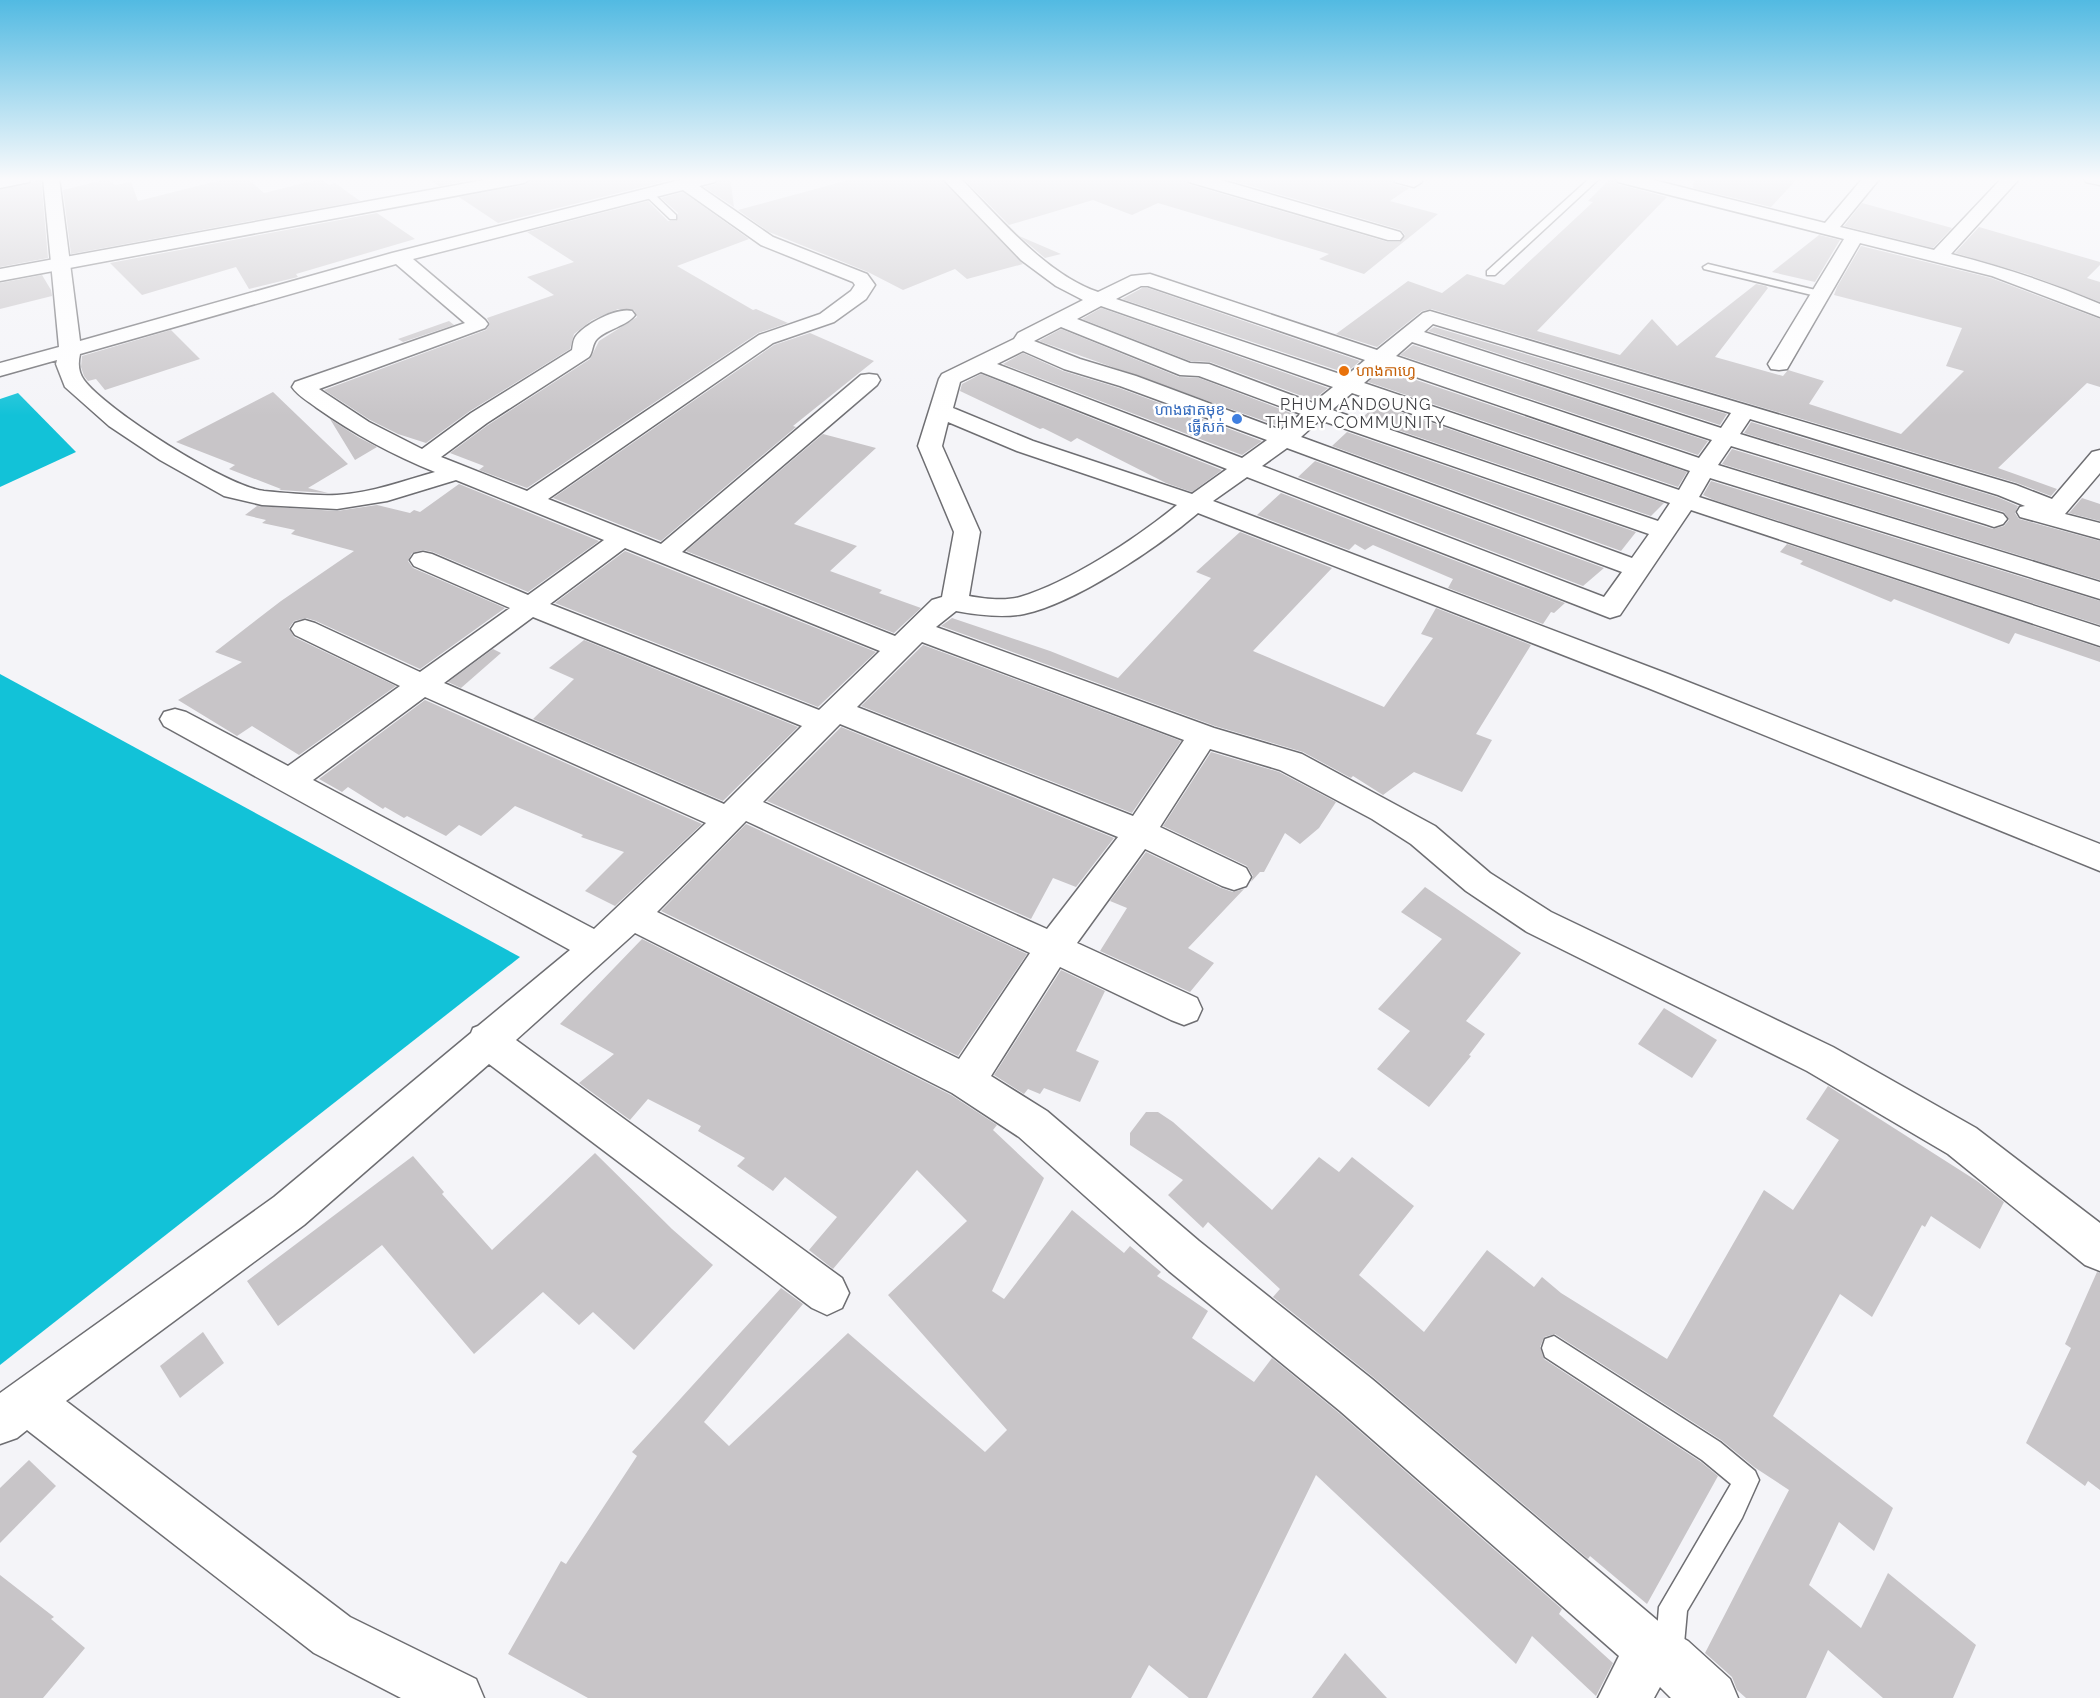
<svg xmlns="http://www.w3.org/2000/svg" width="2100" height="1698" font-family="Raleway,'Noto Sans Khmer',sans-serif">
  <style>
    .water { fill: #12c2d8 }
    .building { fill: #c8c5c8 }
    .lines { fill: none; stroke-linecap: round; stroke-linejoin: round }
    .lane-casing { stroke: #6e6e72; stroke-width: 3 }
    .street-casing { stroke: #6e6e72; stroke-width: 3 }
    .secondary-casing { stroke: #6e6e72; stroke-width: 3 }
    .lane { fill: #fff; fill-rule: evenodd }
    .street { fill: #fff; fill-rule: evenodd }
    .secondary { fill: #fff; fill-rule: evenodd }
    .food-dot { fill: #e8710a; stroke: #fff; stroke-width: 2 }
    .shop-dot { fill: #3f7fe0; stroke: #fff; stroke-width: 2 }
    .labels { text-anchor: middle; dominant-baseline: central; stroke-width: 5; stroke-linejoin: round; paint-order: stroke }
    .far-food-label { font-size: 15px; fill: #c56008; stroke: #fff; text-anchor: start }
    .far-shop-label { font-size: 15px; fill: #366cbe; stroke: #fff; text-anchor: end }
    .far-neighbourhood-label { font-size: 16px; letter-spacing: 1.5px; fill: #3f3f43; stroke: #fff }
  </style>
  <rect width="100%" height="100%" fill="#f4f4f8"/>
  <g class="water">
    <path d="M18,393l58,59 -76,35v-88z"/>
    <path d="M0,674l520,283 -520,408z"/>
  </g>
  <g class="building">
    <path d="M229,178h18l17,15 56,-14 9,6 6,-2 25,18 -289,53 -8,-64 45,-11 7,6 16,-3 7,19z"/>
    <path d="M426,178h55l-42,8z"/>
    <path d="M534,178h144l-180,45 -39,-26 65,-12z"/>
    <path d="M719,178h11l4,29 -30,-20 12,-3z"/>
    <path d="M856,178h84l83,86 -56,15 -12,-10 -52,21 -35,-18 -99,-40 -31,-22z"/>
    <path d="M963,178h222l3,6 200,58h12l5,-7 -4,-5 -178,-52h168l3,6 15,4 -19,13 48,13 -74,60 -45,-15 10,-5 -171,-51 -26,12 -39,-15 -84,25z"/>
    <path d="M1611,178h3l3,6 50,13 -130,134 83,24 32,-36 25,27 79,-62 10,2 2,2 -53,69 68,19 5,-6 36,11 -15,23 92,30 63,-63 -18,-5 16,-38 -128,-33 3,-8 24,-41 130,32 109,41v68l-13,-4 -89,85 59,21 -6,7 -34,-13 -586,-174 -9,2 -45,36 -41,-13 72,-53 34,12 25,-19 37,11 89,-83 -5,-1z"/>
    <path d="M1694,178h104l-27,29 -78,-19z"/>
    <path d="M41,179l7,79 -48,9v-77z"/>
    <path d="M683,192l66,47 -72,27 76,44 3,-1 32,14 -30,10 -231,155 -48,-18 5,-4 -34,-13 38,-28 102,-66 9,-18 38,-24 -3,-7 -16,-1 -26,11 -18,14 -4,15 -100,62 -44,32 -28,-9 -28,-14 -46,-30 162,-60 4,-6 -3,-6 67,-23 -27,-18 47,-15 -47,-30 121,-31 20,20h8l2,-8 -17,-15z"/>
    <path d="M1862,203l90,25 -19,20 -89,-22z"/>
    <path d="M377,213l38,26 -119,35 2,3 -49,12 -13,-22 -94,28 -32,-32z"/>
    <path d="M1979,227l121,35v3l-13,13 13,4v20l-73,-28 -72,-21z"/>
    <path d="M1819,235l21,5 -25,42 -43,-10z"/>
    <path d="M1019,236l42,18 -16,4z"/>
    <path d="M42,275l9,15 1,6 -52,13v-26z"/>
    <path d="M1142,288h6l212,73 -14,12 -224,-74z"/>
    <path d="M1101,308l227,80 -15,12 -103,-38 -20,-1 -108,-42z"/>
    <path d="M449,321l5,4 -51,17 -5,-3z"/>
    <path d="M1434,327l293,87 -7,11 -292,-94z"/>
    <path d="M1061,329l118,48 20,1 97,37 -15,12 -242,-86z"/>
    <path d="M171,330l29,29 -95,31 -9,-11 -8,2 -4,-5 -3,-9 1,-11z"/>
    <path d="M810,333l64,28 -81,65 3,1 -135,114 -108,-43 221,-153z"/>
    <path d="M1413,345l295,96 -10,14 -298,-100z"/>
    <path d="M1023,353l40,18 56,17 143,53 -20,14 -239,-91z"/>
    <path d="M1384,369l303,103 -9,15 -310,-105z"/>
    <path d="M981,374l241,96 -30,22 -26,-9 -89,-45 -6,4 -28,-14 -3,1 -80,-38 2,-7z"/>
    <path d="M273,392l75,72 -40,24 20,5 -49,-3 2,-1 -52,-20 6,-4 -59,-23z"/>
    <path d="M1377,404l287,99 -13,13 -289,-98z"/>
    <path d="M330,419l28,18 19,10 -22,13z"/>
    <path d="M1751,422l246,75 21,9 -3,7 4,6 81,22v39l-378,-116 10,-15 261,80 11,-3 5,-6 -5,-8 -260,-79z"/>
    <path d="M1347,432l289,100 -15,19 -289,-105z"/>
    <path d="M823,434l53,14 -82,76 63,22 -27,25 52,19 -3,3 42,15 -27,25 -208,-82z"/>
    <path d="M1315,461l289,107 -21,18 -285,-109z"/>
    <path d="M1711,481l389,120v24l-386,-125 -11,-5z"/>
    <path d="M459,484l140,57 -71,51 -95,-40 -10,-2 -11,3 -4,8 5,7 92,40 -85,61 -104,-48 -10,-3 -12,3 -5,7 5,9 102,49 -97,69 -47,-29 -15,10 -59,-36 64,-38 -27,-10 66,-51 73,-50 -63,-17 4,-4 -33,-7 4,-3 -21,-5 12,-9 80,5 40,-6 33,8 4,-3 6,2z"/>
    <path d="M1281,493l284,110 -11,10 -3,-1 -8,12 -95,-36 5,-9 -80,-34 -8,5 -10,-6 -6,6 -92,-35z"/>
    <path d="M2082,498l18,6v17l-31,-8z"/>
    <path d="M1240,532l92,36 -79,83 131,56 49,-69 -12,-4 15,-26 95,37 -55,89 16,6 -30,52 -48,-20 -31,23 -30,-19 -2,2 -48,-26 -88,-26 -274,-100 11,-8 98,33 68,27 93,-100 -15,-6z"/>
    <path d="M1787,544l313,104v14l-85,-29 -6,11 -115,-45 -3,3 -91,-38 3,-3 -23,-9z"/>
    <path d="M625,551l251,101 -58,55 -263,-104z"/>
    <path d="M584,640l214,87 -75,74 -190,-82 41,-40 -25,-11z"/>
    <path d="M923,645l258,96 -49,72 -271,-107z"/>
    <path d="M493,649l8,4 -40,35 -13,-6z"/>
    <path d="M425,700l277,124 -87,82 -30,-15 39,-39 -43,-15 2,-2 -68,-29 -34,30 -22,-11 -13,11 -39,-20 -3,2 -19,-11 -2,2 -35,-22 -6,5 -23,-13z"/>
    <path d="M841,727l273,111 -38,49 -23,-9 -22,41 -264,-118z"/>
    <path d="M1211,752l68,20 57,30 -17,26 -19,16 -15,-11 -21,39h-4l-9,10 2,-6 -6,-10 -84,-40z"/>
    <path d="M746,824l281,130 -69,102 -297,-145z"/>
    <path d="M1146,852l75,36 12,4 11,-3 -56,59 26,15 -24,29 -90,-41 27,-43 -17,-7z"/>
    <path d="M1425,887l96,66 -55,68 19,13 -16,21 2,1 -42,51 -52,-38 33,-38 -32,-22 64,-70 -41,-27z"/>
    <path d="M642,939l309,156 46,30 -4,5 51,48 -52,113 12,8 68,-89 52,43 6,-7 31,26 -4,4 51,35 -16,27 62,44 18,-24 67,55 223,196 -3,5 54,49 -17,33 -64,-60 -16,28 -200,-189 -109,223h-18l-40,-33 -18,33h-543l-80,-44 53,-93 5,3 71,-108 -5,-4 149,-164 22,16 -99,118 25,24 119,-113 137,119 22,-22 -119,-135 79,-74 -50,-51 -84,99 -24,-19 28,-33 -52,-40 -12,14 -36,-25 8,-8 -47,-27 3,-5 -53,-27 -18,21 -51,-37 35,-29 -54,-30z"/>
    <path d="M1061,970l44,21 -29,60 23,10 -19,41 -36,-14 -4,6 -12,-5 -4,5 -30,-19z"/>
    <path d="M1664,1008l53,32 -25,38 -54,-34z"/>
    <path d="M1828,1086l149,95 27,21 -24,47 -49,-33 -6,11 -3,-2 -50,92 -32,-23 -67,122 120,92 -19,43 -35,-29 -30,63 52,43 27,-55 88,72 -23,53h-70l-55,-48 -22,48h-60l-9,-8 -5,-13 -27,-24 84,-163 -35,-23 -33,-27 -166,-106 -11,3 -4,10 4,12 157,103 17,14 -71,128 -57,-48 -2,3 -215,-182 -100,-80 7,-8 -72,-67 -5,6 -35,-33 15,-15 -53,-35v-12l16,-21h12l15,10 99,88 47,-53 20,15 13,-15 62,49 -55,69 65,57 63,-82 47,37 8,-10 19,16 106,66 97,-169 29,20 46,-70 -33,-21z"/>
    <path d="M595,1153l77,76 41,36 -79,85 -41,-38 -14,13 -36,-33 -69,62 -92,-109 -104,81 -31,-45 166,-125 31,36 -2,2 50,56z"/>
    <path d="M2097,1272l3,1v217l-12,-9 -3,5 -59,-43 45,-95 -6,-4z"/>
    <path d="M203,1332l21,31 -44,35 -20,-32z"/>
    <path d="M29,1460l27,26 -56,57v-55z"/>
    <path d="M0,1575l54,42 -3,2 34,29 -42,50h-43z"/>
    <path d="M1345,1653l42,45h-75z"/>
  </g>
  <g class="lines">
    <g class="lane-casing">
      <g id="lane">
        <path d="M1590,178h10l-105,97h-8v-4z"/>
        <path d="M646,192h6l24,23v4h-6l-24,-23z"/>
        <path d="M1708,264l116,28 1,2 -5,3 -116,-28 -1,-2z"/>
        <path d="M1554,1336l166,106 35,29 4,9 -17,38 -55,93 -4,44 -4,10 -10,4 -10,-4 -4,-10 4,-48 72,-123 -29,-24 -157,-103 -3,-9 3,-9z"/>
      </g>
    </g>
    <g class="street-casing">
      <g id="street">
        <path d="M0,178h31l-2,4 -29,6z"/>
        <path d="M43,178h16l21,163 312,-88 296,-75h29l-2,4 -16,4 74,51 94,37 8,11 -9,14 -32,23 -61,21 -225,156 113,45 200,-169 8,-1 8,1 3,5 -3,5 -195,167 213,84 37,-36 10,-3 12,-65 -36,-86 21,-67 3,-5 72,-35 4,-6 65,-33 -27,-14 -35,-26 -79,-82h18c39,39 85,96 138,114l33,-16 19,-2 227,76 46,-37 7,-2 586,174 36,14 40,-47 8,-2v23l-35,41 35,9v16l-80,-22 -3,-5 3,-5 5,-1 -27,-11 -248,-76 -10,15 263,80 4,5 -4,5 -9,3 -9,-3 -254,-78 -13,19 382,117v17l-390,-121 -11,19 401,130v19l-409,-136 -71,105 -10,3 -363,-141 -34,24 455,173 432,170v27l-452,-183 -450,-175c-40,34 -122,90 -174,101 -22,4 -46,1 -68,-3l-20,16 278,101 88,26 133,72 55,47 61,39 282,135 143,81 124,95v48l-15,-6 -137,-111 -141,-83 -280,-139 -61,-41 -55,-47 -39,-25 -92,-49 -70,-21 -50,78 86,41 5,9 -5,9 -12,4 -12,-4 -77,-37 -68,94 120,55 5,11 -5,11 -13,5 -13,-5 -111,-53 -69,109 56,35 152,130 173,138 298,252 18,10 42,38 8,19h-67l-11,-11 -6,11h-56l21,-42 -279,-245 -171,-140 -150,-134 -67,-44 -317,-160 -119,107 326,238 7,15 -7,15 -15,7 -15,-7 -323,-244 -185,161 -238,176 284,216 126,62 8,19h-83l-87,-45 -287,-223 -10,8 -17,6v-51l274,-196 197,-164 2,-5 5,-2 92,-76 -406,-224 -4,-7 4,-7 11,-3 11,3 102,54 112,-80 -105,-51 -4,-6 4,-6 10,-3 10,3 105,49 90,-64 -96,-42 -4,-6 4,-6 9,-2 9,2 96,41 76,-55 -148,-60 -69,21 -50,8 -75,-4 -38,-9 -64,-36 -51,-34 -44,-39 -9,-23 1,-4 -57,16v-13l59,-16zM683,190l78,55 92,37 2,3 -4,6 -31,23 -61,21 -232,156 -86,-34 46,-34 102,-66c4,-5 3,-13 8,-18 10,-10 30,-13 38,-24l-3,-4c-15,-4 -47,13 -56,25 -3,4 -3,9 -4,14l-101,63 -49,36 -53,-27 -50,-33 166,-61 3,-4 -3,-4 -72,-61zM396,264l69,59 -170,59 -3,5c6,9 16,14 25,21 37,26 76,47 118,64 -32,9 -64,21 -98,23 -23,1 -49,-2 -73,-4 -37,-4 -158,-81 -180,-111 -6,-8 -6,-17 -4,-26zM1141,286h7l217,74 -19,16 -230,-77zM1101,306l232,81 -20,16 -104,-39 -19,-1 -113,-44zM1433,324l298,89 -10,15 -297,-96zM1061,327l119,48 19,1 102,38 -20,16 -145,-54 -56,-17 -46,-18zM1412,342l300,98 -13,18 -303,-102zM1023,351l41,18 56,17 147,54 -25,18 -245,-94zM1384,366l306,105 -11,19 -315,-107zM981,372l246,97 -35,25 -159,-53 -80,-33 7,-26zM1352,393l318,110 -12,18 -326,-111zM1320,420l329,114 -17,24 -331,-121zM948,422l69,29 160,54c-40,33 -107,77 -157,92 -14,4 -36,2 -51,-1l11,-64 -38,-86zM1287,448l335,124 -18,25 -342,-131zM625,548l255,103 -61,59 -269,-106zM533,617l269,109 -78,78 -280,-121zM922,642l262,98 -51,76 -276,-109zM425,697l281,126 -112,106 -281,-149zM840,724l278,113 -71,92 -284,-127zM746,821l284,132 -71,106 -302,-147z"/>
        <path d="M1187,178h27l186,54 3,4 -3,4h-12l-199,-58z"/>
        <path d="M1393,178h27l2,4 -8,5 -19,-5z"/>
        <path d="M1616,178h29l180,45 38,-45h17l-40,49 94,23 68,-72h18l-69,76c51,13 100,29 149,50v13l-108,-41 -132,-33 -73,126 -8,1 -8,-1 -3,-5 76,-125 -226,-57z"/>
        <path d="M2084,178h16v7l-14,-3z"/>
      </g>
    </g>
    <g class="secondary-casing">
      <path id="secondary" d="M495,178h37l-8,5 -524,98v-12z"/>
    </g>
    <use href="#lane" class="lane"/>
    <use href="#street" class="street"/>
    <use href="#secondary" class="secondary"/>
  </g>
  <linearGradient id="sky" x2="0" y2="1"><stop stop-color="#52bae2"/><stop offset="0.43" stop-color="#fafafc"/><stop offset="1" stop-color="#fafafc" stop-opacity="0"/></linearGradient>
  <rect width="2100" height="416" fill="url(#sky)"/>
  <circle class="food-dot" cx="1344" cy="371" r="6"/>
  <circle class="shop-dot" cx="1237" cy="419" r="6"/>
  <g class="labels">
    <g class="far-food-label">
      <text x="1356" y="371">ហាងកាហ្វេ</text>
    </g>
    <g class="far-shop-label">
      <text x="1225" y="410">ហាងផាតមុខ<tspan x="1225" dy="17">ធ្វើសក់</tspan></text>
    </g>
    <g class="far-neighbourhood-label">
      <text x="1356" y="404">PHUM ANDOUNG<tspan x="1356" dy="18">THMEY COMMUNITY</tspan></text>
    </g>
  </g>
</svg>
